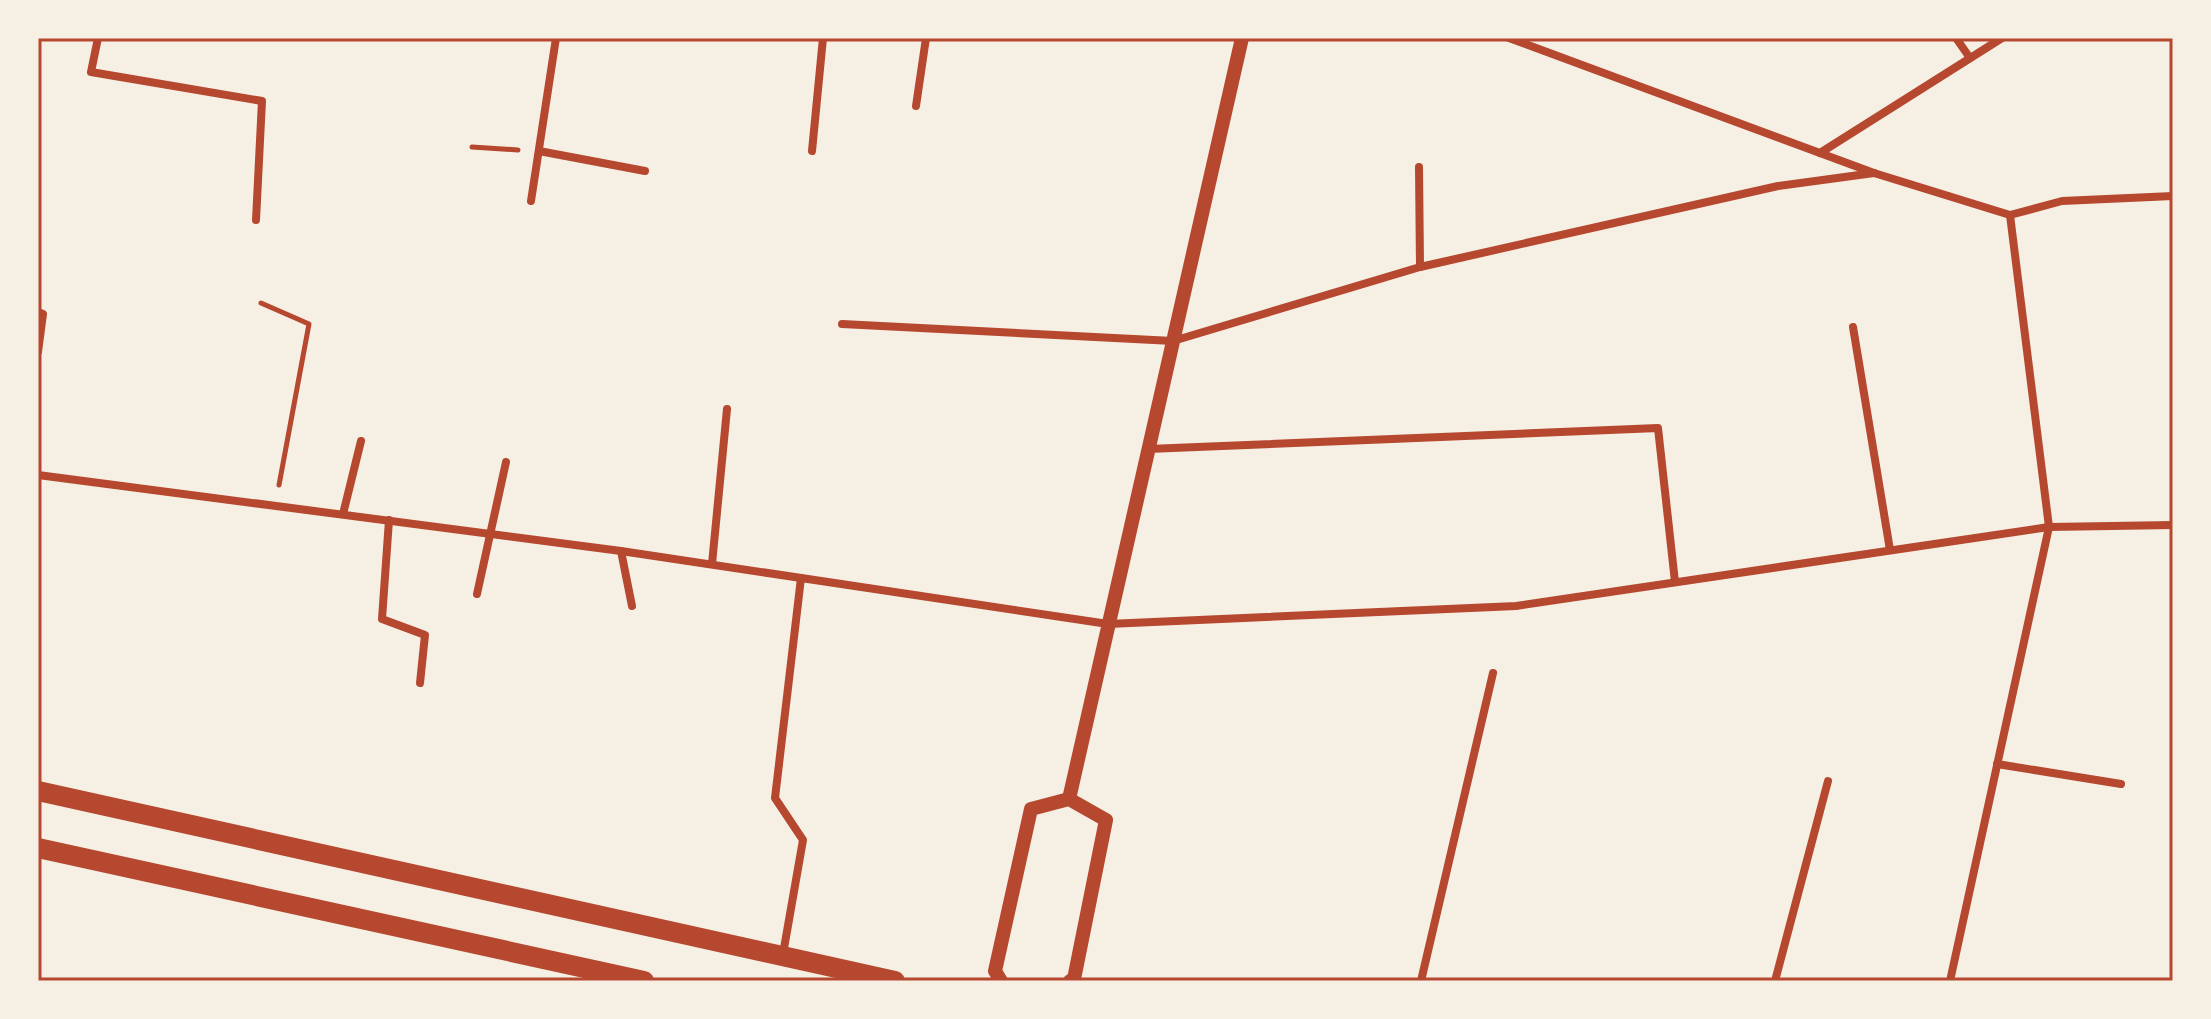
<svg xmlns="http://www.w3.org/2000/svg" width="2211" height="1019" font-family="'IBM Plex Sans',sans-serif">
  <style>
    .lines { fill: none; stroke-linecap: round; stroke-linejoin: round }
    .path { stroke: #b5482f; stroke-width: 5 }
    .minor { stroke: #b5482f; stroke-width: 8 }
    .tertiary { stroke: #b5482f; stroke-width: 14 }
    .primary { stroke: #b5482f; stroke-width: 20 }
    .neatline { fill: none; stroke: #b5482f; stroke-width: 3 }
  </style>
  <rect width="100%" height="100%" fill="#f6efe4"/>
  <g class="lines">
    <g class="path">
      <path d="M472,147l46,3"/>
      <path d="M261,303l48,21 -30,161"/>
    </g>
    <g class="minor">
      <path d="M98,38l-7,34 171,29 -6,119"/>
      <path d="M1509,38l365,135 136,42 52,-14 111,-5"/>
      <path d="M1956,38l14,20"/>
      <path d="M916,106l10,-68"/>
      <path d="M539,151l106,20"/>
      <path d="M812,151l11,-113"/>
      <path d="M1820,153l182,-115"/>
      <path d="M1419,167l1,100"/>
      <path d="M531,201l25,-163"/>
      <path d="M38,312l5,2 -5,38"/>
      <path d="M842,324l331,17 247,-74 358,-81 96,-13"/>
      <path d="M1853,327l37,223"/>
      <path d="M1148,449l510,-21 17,154"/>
      <path d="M38,475l583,76 487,73 408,-18 533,-79 124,-2"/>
      <path d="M343,514l18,-73"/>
      <path d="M389,520l-7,99 43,16 -5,48"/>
      <path d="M621,551l11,55"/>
      <path d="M712,564l15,-155"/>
      <path d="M477,594l29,-132"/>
      <path d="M1997,764l124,20"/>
      <path d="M783,954l20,-114 -28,-42 26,-220"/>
      <path d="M1421,981l72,-308"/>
      <path d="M1775,981l53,-200"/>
      <path d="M1950,981l99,-454 -39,-312"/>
    </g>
    <g class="tertiary">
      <path d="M1069,799l173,-761"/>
      <path d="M1001,981l-6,-10 36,-162 38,-10 37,21 -32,159 -4,2"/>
    </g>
    <g class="primary">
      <path d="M38,791l857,190"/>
      <path d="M38,848l606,133"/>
    </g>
  </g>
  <rect width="2211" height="1019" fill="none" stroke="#f6efe4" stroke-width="80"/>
  <rect x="40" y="40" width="2131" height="939" class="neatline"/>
</svg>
